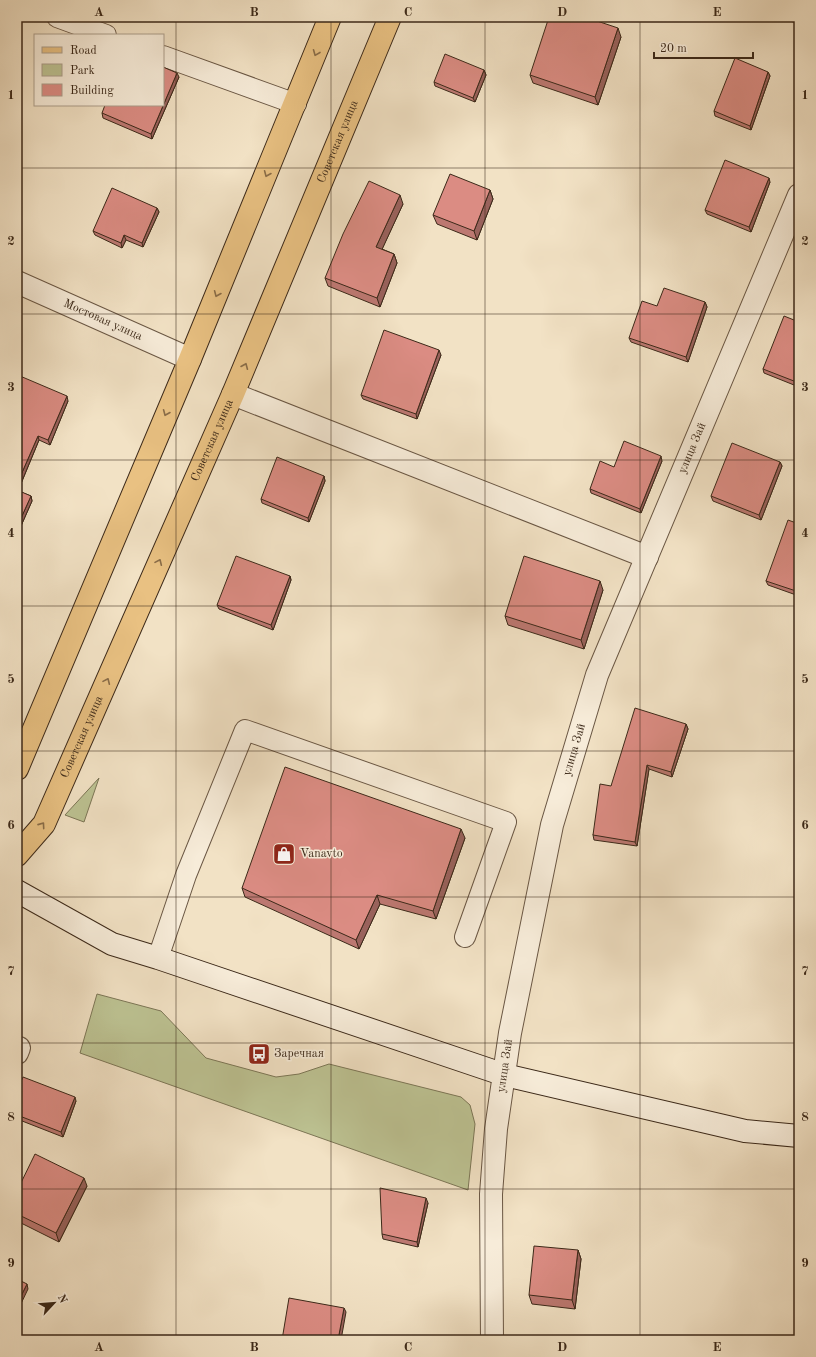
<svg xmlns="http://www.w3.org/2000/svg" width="816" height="1357" font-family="'Old Standard TT',serif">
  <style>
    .green { fill: #bdc393; stroke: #7c7656 }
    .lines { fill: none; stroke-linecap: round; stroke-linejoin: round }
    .service-casing { stroke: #6a5744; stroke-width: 22 }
    .minor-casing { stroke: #6a5744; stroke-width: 24 }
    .secondary-casing { stroke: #3c2919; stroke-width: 24 }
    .primary-casing { stroke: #3c2919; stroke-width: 24 }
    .service { stroke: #f7ecd9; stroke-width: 20 }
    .minor { stroke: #f7ecd9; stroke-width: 22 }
    .secondary { stroke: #f7ecd9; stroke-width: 22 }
    .primary { stroke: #e9c182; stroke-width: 22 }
    .wall { fill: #bc7871; stroke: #3c2919 }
    .shaded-wall { fill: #99625c; stroke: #3c2919 }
    .building { fill: #db8c83; stroke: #3c2919 }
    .oneway { stroke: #8a6d48 }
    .grid { fill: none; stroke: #3c2919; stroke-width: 1; stroke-opacity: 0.55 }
    .labels { text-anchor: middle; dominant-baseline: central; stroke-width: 3; stroke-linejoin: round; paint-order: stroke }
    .street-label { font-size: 12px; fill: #3c2919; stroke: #f7ecd9 }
    .poi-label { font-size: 12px; fill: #3c2919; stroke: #f7ecd9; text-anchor: start }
    .neatline { fill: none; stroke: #3c2919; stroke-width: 1.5 }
    .grid-label { font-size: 13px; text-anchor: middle; font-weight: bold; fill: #3c2919 }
  </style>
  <rect width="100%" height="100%" fill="#f2e2c5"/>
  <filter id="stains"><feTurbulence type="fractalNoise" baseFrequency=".005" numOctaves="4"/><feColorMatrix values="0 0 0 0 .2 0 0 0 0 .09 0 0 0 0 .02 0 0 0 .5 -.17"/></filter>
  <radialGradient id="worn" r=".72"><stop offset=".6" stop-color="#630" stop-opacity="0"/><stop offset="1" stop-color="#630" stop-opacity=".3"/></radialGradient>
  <g class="green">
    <path d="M99,778l-15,44 -19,-7z"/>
    <path d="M97,994l64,17 45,47 70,19 23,-3 30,-10 132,33 9,8 5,19 -7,66 -388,-137z"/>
  </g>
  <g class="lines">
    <g class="service-casing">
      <g id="service">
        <path d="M57,17l49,18"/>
        <path d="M163,56l133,48"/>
        <path d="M158,958l28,-83 59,-145 261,92 -41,115"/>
      </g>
    </g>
    <g class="minor-casing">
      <g id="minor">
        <path id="s1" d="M17,282l173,77"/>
        <path d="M233,394l414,163"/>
        <path d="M17,1053l2,-5"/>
        <path id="s2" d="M492,1340l-1,-146 5,-65 14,-96 42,-208 45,-150 202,-480"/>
      </g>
    </g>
    <g class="secondary-casing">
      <path id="secondary" d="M17,891l95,53 46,14 347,117 240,56 54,5"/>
    </g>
    <g class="primary-casing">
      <g id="primary">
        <path d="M17,769l173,-410 140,-342"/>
        <path id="s3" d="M17,855l27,-31 189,-430 157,-377"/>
      </g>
    </g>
    <use href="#service" class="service"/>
    <use href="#minor" class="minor"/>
    <use href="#secondary" class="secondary"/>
    <use href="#primary" class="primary"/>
  </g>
  <g class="wall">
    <path d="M779,17h20v7z"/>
    <path d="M621,37l-23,68 -65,-22 -3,-8z"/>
    <path d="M484,70l2,5 -11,27 -40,-16 -1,-4z"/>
    <path d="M768,72l2,4 -19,54 -36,-14 -1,-5z"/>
    <path d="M179,77l-27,62 -49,-21 -1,-5z"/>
    <path d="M770,182l-19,50 -44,-18 -2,-4z"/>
    <path d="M490,190l3,9 -16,41 -40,-16 -4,-9z"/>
    <path d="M403,204l-21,45 12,5 3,9 -17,44 -52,-21 -3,-8z"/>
    <path d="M157,208l2,4 -16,35 -17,-7 -4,8 -27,-13 -2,-4z"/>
    <path d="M705,302l2,5 -19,55 -57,-20 -2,-4 28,-32z"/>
    <path d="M799,322v65l-35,-14 -1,-4z"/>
    <path d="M441,355l-24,64 -54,-20 -2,-4z"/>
    <path d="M17,382l51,19 -18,44 -11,-5 -21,51 13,5 1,5 -15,34z"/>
    <path d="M662,461l-21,52 -50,-20 -1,-4 24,-22z"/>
    <path d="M780,462l2,4 -21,54 -48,-19 -2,-5z"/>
    <path d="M324,476l1,5 -16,41 -47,-19 -1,-4z"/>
    <path d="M799,524v72l-31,-11 -2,-4z"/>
    <path d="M290,576l1,4 -18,50 -54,-21 -2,-4z"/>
    <path d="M603,590l-19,59 -76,-24 -3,-9z"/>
    <path d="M686,724l2,5 -16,48 -23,-8 -12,77 -43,-6 -1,-5 18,-49z"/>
    <path d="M465,838l-29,81 -56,-15 -21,45 -114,-52 -3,-9z"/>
    <path d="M17,1091l59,10 -13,36 -46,-18z"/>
    <path d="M87,1186l-28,56 -42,-21v-30z"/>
    <path d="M428,1203l-10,44 -35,-8 -1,-5z"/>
    <path d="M578,1250l3,9 -6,50 -43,-5 -3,-9z"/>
  </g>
  <g class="shaded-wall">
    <path d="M618,28l3,9 -23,68 -3,-8z"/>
    <path d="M484,70l2,5 -11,27 -2,-4z"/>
    <path d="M768,72l2,4 -19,54 -1,-4z"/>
    <path d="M177,73l2,4 -27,62 -1,-5z"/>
    <path d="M769,178l1,4 -19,50 -2,-5z"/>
    <path d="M490,190l3,9 -16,41 -3,-9z"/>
    <path d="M400,195l3,9 -24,52 -3,-9z"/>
    <path d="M157,208l2,4 -16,35 -1,-4z"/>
    <path d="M124,235l2,5 -4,8 -1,-5z"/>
    <path d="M394,254l3,9 -17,44 -3,-9z"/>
    <path d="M705,302l2,5 -19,55 -2,-5z"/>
    <path d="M439,350l2,5 -24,64 -1,-5z"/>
    <path d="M67,396l1,5 -18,44 -2,-5z"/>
    <path d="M38,436l1,4 -22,53v-9z"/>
    <path d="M661,456l1,5 -21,52 -1,-4z"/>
    <path d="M780,462l2,4 -21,54 -2,-5z"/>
    <path d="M324,476l1,5 -16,41 -1,-4z"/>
    <path d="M31,496l1,5 -15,34v-8z"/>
    <path d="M290,576l1,4 -18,50 -2,-5z"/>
    <path d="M600,581l3,9 -19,59 -3,-9z"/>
    <path d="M686,724l2,5 -16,48 -1,-5z"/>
    <path d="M647,765l2,4 -12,77 -2,-4z"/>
    <path d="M461,829l4,9 -29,81 -3,-8z"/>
    <path d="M377,895l3,9 -21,45 -3,-9z"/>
    <path d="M75,1097l1,4 -13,36 -2,-5z"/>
    <path d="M84,1178l3,8 -28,56 -3,-9z"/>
    <path d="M426,1198l2,5 -10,44 -1,-5z"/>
    <path d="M578,1250l3,9 -6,50 -3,-9z"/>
    <path d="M27,1284l1,5 -11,23v-8z"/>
    <path d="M344,1308l2,4 -5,28h-3z"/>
  </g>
  <g class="building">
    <path d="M549,17h36l33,11 -23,69 -65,-22z"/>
    <path d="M790,17h9v3z"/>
    <path d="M445,54l39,16 -11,28 -39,-16z"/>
    <path d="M735,58l33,14 -18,54 -36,-15z"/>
    <path d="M163,67l14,6 -26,61 -49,-21 3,-8h58z"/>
    <path d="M725,160l44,18 -20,49 -44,-17z"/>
    <path d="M450,174l40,16 -16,41 -41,-16z"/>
    <path d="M369,181l31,14 -24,52 18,7 -17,44 -52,-20 18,-44z"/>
    <path d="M112,188l45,20 -15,35 -18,-8 -3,8 -28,-12z"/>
    <path d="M664,288l41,14 -19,55 -57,-19 13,-37 15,5z"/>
    <path d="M784,316l15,6v61l-36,-14z"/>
    <path d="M384,330l55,20 -23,64 -55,-19z"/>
    <path d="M20,376l47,20 -19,44 -10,-4 -21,48v-102z"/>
    <path d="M624,441l37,15 -21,53 -50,-20 10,-28 14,6z"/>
    <path d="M732,443l48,19 -21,53 -48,-19z"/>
    <path d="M277,457l47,19 -16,42 -47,-19z"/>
    <path d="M17,490l14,6 -14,31z"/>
    <path d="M788,520l11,4v68l-33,-11z"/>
    <path d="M236,556l54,20 -19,49 -54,-20z"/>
    <path d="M524,556l76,25 -19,59 -76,-24z"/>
    <path d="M635,708l51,16 -15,48 -24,-7 -12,77 -42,-7 7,-51 11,2z"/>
    <path d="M285,767l176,62 -28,82 -56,-16 -21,45 -114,-52z"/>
    <path d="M23,1077l52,20 -14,35 -44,-17v-24z"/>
    <path d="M35,1154l49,24 -28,55 -39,-19v-23z"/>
    <path d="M380,1188l46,10 -9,44 -35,-8z"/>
    <path d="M534,1246l44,4 -6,50 -43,-5z"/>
    <path d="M17,1279l10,5 -10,20z"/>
    <path d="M289,1298l55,10 -6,32h-56z"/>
  </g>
  <defs><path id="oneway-chevron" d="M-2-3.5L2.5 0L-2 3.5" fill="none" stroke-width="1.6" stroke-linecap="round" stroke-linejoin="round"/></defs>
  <g class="oneway">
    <use href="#oneway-chevron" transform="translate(316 53) rotate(112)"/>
    <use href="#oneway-chevron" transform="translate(267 174) rotate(113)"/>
    <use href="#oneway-chevron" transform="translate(217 294) rotate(113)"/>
    <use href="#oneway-chevron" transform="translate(245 366) rotate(-67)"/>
    <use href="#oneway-chevron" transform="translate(166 413) rotate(113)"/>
    <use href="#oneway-chevron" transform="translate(159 562) rotate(-66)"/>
    <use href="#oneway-chevron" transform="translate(107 681) rotate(-66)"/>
    <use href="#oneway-chevron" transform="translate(42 825) rotate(-55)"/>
  </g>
  <path class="grid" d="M176,17v1323M331,17v1323M485,17v1323M640,17v1323M17,168h782M17,314h782M17,460h782M17,606h782M17,751h782M17,897h782M17,1043h782M17,1189h782"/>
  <defs>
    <g id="shop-square" transform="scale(1.15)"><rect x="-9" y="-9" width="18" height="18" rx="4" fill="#8f2418" stroke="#f7ecd9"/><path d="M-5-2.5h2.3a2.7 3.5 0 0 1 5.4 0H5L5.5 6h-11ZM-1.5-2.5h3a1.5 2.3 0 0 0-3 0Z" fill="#fff"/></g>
    <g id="bus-square" transform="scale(1.15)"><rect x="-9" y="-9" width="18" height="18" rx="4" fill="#8f2418" stroke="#f7ecd9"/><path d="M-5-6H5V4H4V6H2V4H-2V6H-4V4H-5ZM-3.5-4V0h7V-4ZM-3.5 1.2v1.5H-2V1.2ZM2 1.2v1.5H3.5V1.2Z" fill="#fff"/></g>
  </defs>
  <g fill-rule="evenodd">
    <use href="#shop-square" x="284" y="854"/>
    <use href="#bus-square" x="259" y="1054"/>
  </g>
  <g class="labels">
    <g class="street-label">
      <text stroke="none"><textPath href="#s3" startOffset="784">Советская улица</textPath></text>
      <text stroke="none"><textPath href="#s1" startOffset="94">Мостовая улица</textPath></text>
      <text stroke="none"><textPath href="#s3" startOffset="460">Советская улица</textPath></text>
      <text stroke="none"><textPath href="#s2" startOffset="923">улица Зай</textPath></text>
      <text stroke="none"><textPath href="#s3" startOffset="136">Советская улица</textPath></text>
      <text stroke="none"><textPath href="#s2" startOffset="599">улица Зай</textPath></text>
      <text stroke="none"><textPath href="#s2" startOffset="275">улица Зай</textPath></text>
    </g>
    <g class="poi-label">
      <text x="300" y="854">Vanavto</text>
      <text x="274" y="1054">Заречная</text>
    </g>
  </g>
  <rect width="816" height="1357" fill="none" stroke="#f2e2c5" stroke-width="44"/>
  <rect x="34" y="34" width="130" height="72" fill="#f7ecd9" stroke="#ac9e8c"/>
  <rect x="42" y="47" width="20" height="6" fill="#e9c182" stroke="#ac9e8c"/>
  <text x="70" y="54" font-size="12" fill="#3c2919">Road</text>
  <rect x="42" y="64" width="20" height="12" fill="#bdc393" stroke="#ac9e8c"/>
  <text x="70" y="74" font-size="12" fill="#3c2919">Park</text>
  <rect x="42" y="84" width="20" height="12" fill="#db8c83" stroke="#ac9e8c"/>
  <text x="70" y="94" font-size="12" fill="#3c2919">Building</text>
  <g transform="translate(54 1303) rotate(64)" stroke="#f7ecd9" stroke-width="3" paint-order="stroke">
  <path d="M0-3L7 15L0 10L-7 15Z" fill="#3c2919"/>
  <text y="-6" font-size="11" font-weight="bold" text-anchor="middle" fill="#3c2919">N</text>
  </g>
  <path d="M654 52v6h99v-6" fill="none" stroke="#3c2919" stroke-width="2"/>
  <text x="660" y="52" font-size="12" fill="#3c2919" stroke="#f7ecd9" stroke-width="3" paint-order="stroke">20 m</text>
  <rect x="22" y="22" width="772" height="1313" class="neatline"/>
  <g class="grid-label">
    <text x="99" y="16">A</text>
    <text x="254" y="16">B</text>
    <text x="408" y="16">C</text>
    <text x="562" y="16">D</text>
    <text x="717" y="16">E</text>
    <text x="11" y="99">1</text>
    <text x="805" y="99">1</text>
    <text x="11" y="245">2</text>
    <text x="805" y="245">2</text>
    <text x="11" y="391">3</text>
    <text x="805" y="391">3</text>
    <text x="11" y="537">4</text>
    <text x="805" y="537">4</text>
    <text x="11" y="683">5</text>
    <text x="805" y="683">5</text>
    <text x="11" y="829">6</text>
    <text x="805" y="829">6</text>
    <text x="11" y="975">7</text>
    <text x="805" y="975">7</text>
    <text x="11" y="1121">8</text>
    <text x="805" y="1121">8</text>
    <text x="11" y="1267">9</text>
    <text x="805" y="1267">9</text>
    <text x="99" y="1351">A</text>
    <text x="254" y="1351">B</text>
    <text x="408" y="1351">C</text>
    <text x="562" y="1351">D</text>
    <text x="717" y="1351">E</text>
  </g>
  <rect width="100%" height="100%" filter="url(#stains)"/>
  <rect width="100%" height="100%" fill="url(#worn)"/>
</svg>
